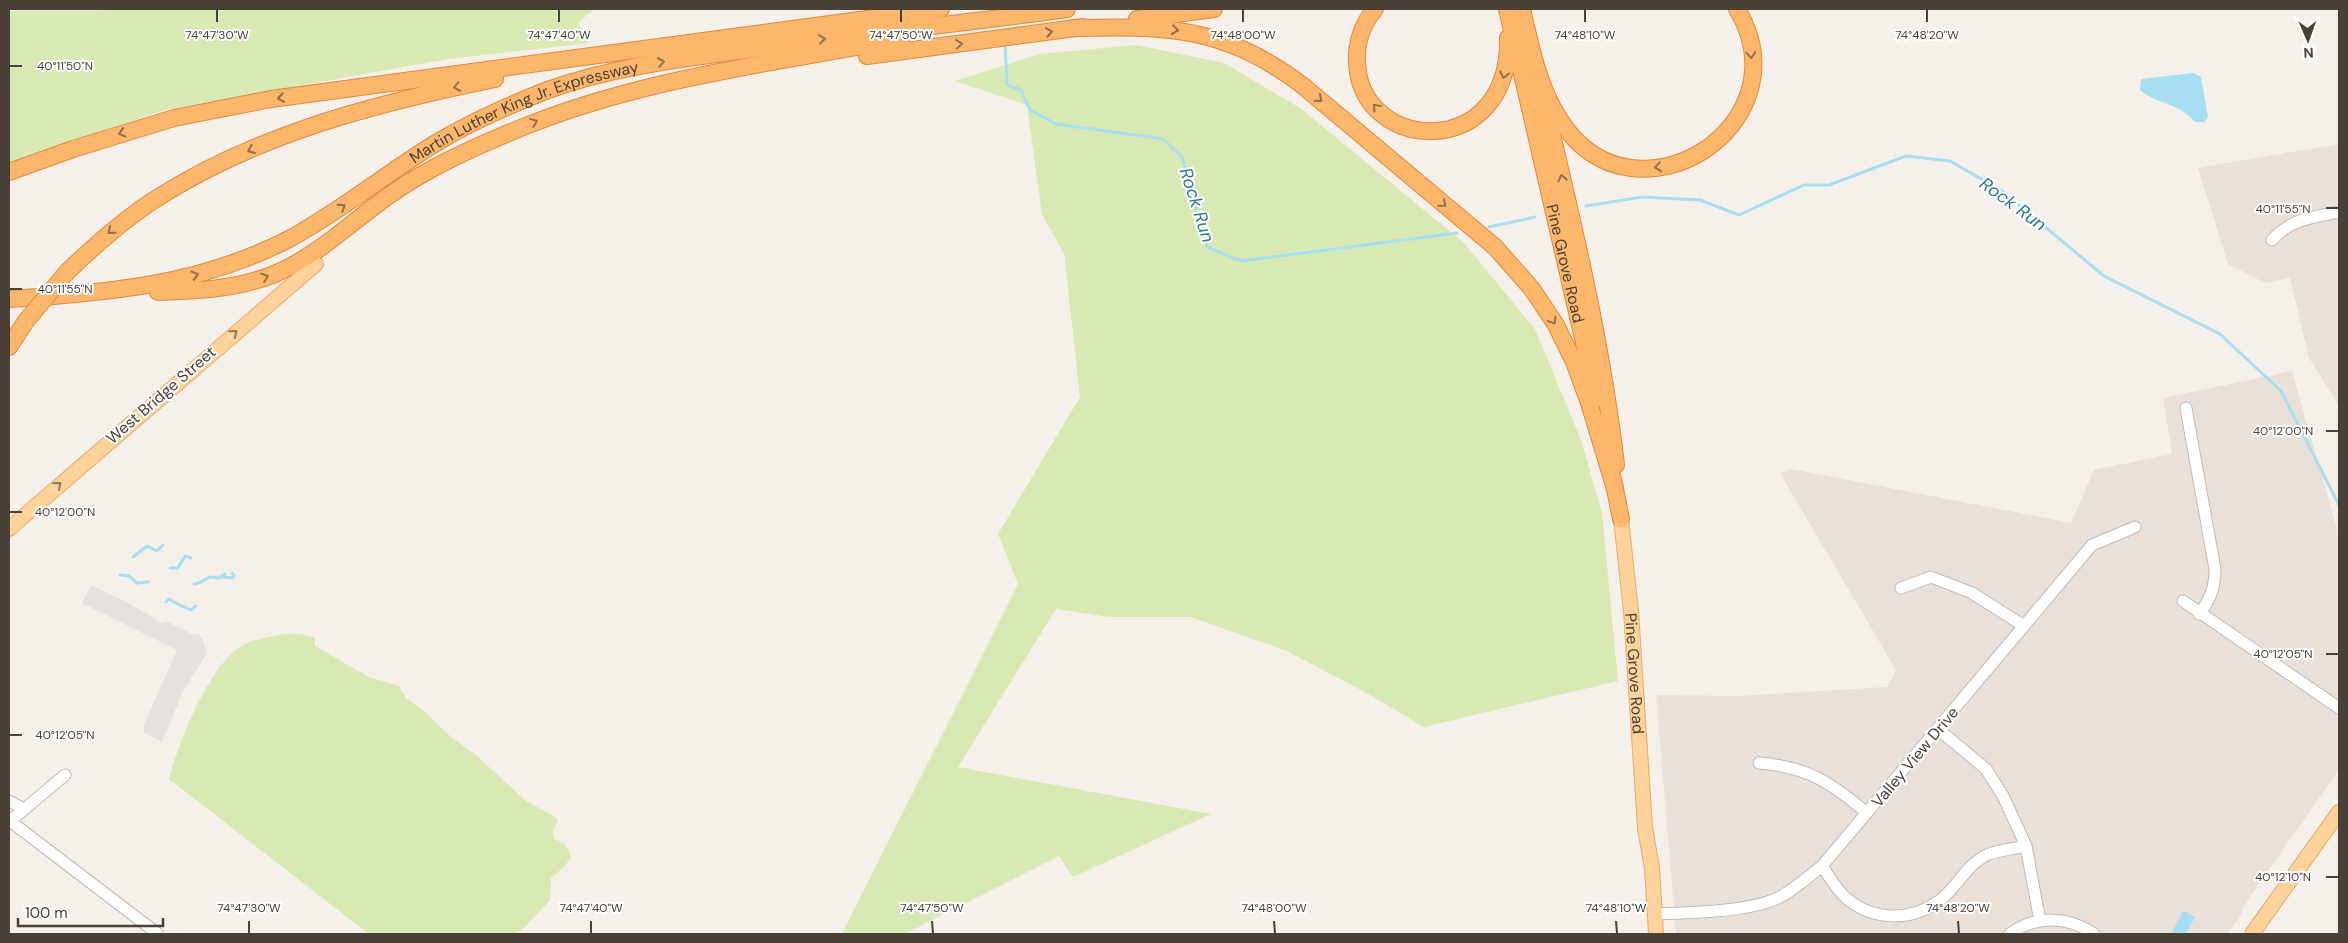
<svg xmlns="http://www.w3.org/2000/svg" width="2348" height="943" font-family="'DM Sans',sans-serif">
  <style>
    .residential { fill: #e9e1d9 }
    .green { fill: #d9e9b4 }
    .parking { fill: #e4e1df }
    .water { fill: #a8def1 }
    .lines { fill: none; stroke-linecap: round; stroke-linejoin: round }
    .stream { stroke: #a8def1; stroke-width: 3 }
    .minor-casing { stroke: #c4b9b0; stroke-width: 13 }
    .major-casing { stroke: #e4ac69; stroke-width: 16 }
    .highway-casing { stroke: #de893c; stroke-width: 18 }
    .minor { stroke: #fff; stroke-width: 11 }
    .major { stroke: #fed29b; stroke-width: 14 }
    .highway { stroke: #fdb76d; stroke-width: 16 }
    .highway-bridge-casing { stroke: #de893c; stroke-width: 18; stroke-linecap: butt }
    .highway-bridge { stroke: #fdb76d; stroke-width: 16 }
    .oneway { stroke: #91704d }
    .oneway2 { stroke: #917a60 }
    .ticks { fill: none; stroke: #494038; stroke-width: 2 }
    .labels { text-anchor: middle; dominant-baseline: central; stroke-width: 4; stroke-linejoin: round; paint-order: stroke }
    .street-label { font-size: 16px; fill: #494038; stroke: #fff }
    .water-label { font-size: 18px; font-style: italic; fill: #2a7995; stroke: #fff }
    .ticks-label { font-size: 12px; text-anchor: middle; fill: #494038; stroke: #fff; stroke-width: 4; stroke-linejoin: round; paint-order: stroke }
  </style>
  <rect width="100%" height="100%" fill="#f5f0ea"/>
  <g class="residential">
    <path d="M2339,144v262l-30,-48 -19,-80 -25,5 -37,-19 -30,-96z"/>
    <path d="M2292,371l47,165v234l-95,135 -3,10 -13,19h-552l-20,-239 81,1 150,-9 9,-17 -116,-197 11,-4 280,54 23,-53 78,-16 -9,-56z"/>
  </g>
  <g class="green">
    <path d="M116,9h478l-16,14 11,20 -141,16 -283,51 -156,53v-152h85z"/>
    <path d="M1136,45l88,18 76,45 163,134 72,87 46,111 21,73 16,168 -194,46 -54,-32 -83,-44 -96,-34h-82l-53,-8 -98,158 253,47 -138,63 -14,-21 -154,78h-63l176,-350 -20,-50 82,-137 -16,-144 -22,-38 -15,-110 -72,-24 84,-27z"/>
    <path d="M284,634h16l15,4v8l54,31 30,9 7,12 19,14 26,25 26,19 49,45 28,15 4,4 -5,10 1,9c11,4 14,7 17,18l-6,9 -14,12 -1,22 -28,30 -9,4h-144l-200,-155c10,-37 41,-119 78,-136 11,-5 25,-6 37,-9z"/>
  </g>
  <path class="parking" d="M91,585l36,17 35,21 4,-2 26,13h6l5,6 4,13 -24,38 -21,51 -18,-9v-8l33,-75 -95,-47z"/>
  <g class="water">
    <path d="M2193,73l8,4 7,40 -4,5h-9c-17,-20 -35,-16 -55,-32l1,-11z"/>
    <path d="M2183,911l12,6 -9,17h-15z"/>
  </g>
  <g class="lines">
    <g class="stream">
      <path d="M1005,42l2,43 14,5 9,20 26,14 107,15 19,18 25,90 34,14 216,-28"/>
      <path d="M1586,206l56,-9 58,3 39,15 65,-30h25l77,-29 44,5 52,30 102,85 116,58 61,57 58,114"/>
      <path d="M1489,227l46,-10"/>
      <path d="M133,557l14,-11 10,5 6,-6"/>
      <path d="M170,568h8l7,-12 6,2"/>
      <path d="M120,575l9,1 8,7 11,-1"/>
      <path d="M221,577l12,1 1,-3 -2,-2"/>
      <path d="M194,584c10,0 11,-10 24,-6l7,-4"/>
      <path d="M166,602l3,-3c7,5 15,8 22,11l5,-4"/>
    </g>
    <g class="minor-casing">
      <g id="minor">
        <path d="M2272,240c19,-21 41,-23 67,-28"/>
        <path d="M2186,408l29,161c0,19 -5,31 -16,45"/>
        <path d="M1901,588l30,-11 41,16 52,33"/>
        <path d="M2183,601l156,107"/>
        <path d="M1938,729l48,40 17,27 23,50 14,75"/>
        <path d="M1759,763c49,4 71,19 108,50"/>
        <path d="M9,801l15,8"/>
        <path d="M10,821l148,113"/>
        <path d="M9,822l56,-47"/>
        <path d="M1822,866c7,10 14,23 23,31 27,24 65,25 94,4 18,-13 28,-38 50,-47 11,-4 25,-5 37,-8"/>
        <path d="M1654,914c35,-1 93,-2 124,-16 16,-8 30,-21 44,-32l270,-321 43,-18"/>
        <path d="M2010,934c25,-19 58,-18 84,0"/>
      </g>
    </g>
    <g class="major-casing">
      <g id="major">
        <path id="s1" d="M1621,519l10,92 14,217 7,40 4,66"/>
        <path d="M9,529l307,-265"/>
        <path d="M2252,934l87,-122"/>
      </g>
    </g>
    <g class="highway-casing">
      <g id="highway">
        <path d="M1375,9c-12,14 -19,33 -18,53 3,92 154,100 151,-24"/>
        <path id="s2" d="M1507,9l90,390"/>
        <path d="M1522,9c9,38 16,77 38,111 73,115 247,6 177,-111"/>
        <path d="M1137,19l77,-10"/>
        <path d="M1074,28c94,-2 149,-2 228,57l193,162 37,42 24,36 18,37 15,41 26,86"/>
        <path d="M867,56l216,-29"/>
        <path d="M1539,80c30,127 62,254 77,385"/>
        <path d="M9,172l64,-23 101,-31 97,-19 670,-90"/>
        <path d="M67,272c27,-26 55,-51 87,-72 102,-66 223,-97 341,-121"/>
        <path d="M158,292c39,-1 78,-3 114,-17 45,-18 80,-54 119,-81 39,-27 81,-46 125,-64 122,-51 256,-67 385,-91"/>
        <path id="s3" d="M9,299c99,-6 192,-14 282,-61 51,-28 96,-65 145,-95 35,-21 73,-38 112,-53 69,-25 141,-32 213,-42 102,-14 204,-25 306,-39"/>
        <path d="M9,347l17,-26"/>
        <path d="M1613,479l8,40"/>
      </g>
    </g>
    <use href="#minor" class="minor"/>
    <use href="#major" class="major"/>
    <use href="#highway" class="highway"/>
    <g class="highway-bridge-casing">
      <path id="highway-bridge" d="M26,321l41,-49"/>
    </g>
    <use href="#highway-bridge" class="highway-bridge"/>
  </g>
  <defs><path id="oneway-chevron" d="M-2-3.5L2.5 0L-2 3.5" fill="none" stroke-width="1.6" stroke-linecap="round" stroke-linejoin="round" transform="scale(1.25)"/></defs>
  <g class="oneway">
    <use href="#oneway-chevron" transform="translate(1175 30) rotate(8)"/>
    <use href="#oneway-chevron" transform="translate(1049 32) rotate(-9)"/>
    <use href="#oneway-chevron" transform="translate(822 39) rotate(-8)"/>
    <use href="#oneway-chevron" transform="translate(959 44) rotate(-7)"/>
    <use href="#oneway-chevron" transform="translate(1751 55) rotate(86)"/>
    <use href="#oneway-chevron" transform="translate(661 62) rotate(-9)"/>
    <use href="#oneway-chevron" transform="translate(1504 75) rotate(104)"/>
    <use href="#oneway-chevron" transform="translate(457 87) rotate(168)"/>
    <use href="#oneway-chevron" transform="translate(281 98) rotate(170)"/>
    <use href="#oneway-chevron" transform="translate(1319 99) rotate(40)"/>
    <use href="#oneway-chevron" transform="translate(1376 107) rotate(-132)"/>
    <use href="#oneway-chevron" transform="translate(534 122) rotate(-22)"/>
    <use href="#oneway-chevron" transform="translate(122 133) rotate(164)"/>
    <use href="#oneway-chevron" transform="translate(251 150) rotate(157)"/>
    <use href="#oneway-chevron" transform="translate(1658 167) rotate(174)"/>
    <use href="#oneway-chevron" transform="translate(1562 178) rotate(-103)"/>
    <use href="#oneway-chevron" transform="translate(1443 204) rotate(40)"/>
    <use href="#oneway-chevron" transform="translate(342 207) rotate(-33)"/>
    <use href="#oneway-chevron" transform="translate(111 231) rotate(141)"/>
    <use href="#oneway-chevron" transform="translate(195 275) rotate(-16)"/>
    <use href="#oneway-chevron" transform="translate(265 277) rotate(-19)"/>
    <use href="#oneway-chevron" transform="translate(1553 321) rotate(59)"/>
  </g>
  <g class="oneway2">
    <use href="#oneway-chevron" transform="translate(234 333) rotate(-40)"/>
    <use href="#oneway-chevron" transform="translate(58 485) rotate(-41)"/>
  </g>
  <path class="ticks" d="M217,10v12M559,10v12M901,10v12M1243,10v12M1585,10v12M1927,10v12M10,66h12M2326,208h12M10,289h12M2326,431h12M10,512h12M2326,654h12M10,735h12M2326,877h12M249,921v12M591,921v12M932,921l1,12M1274,921l1,12M1616,921l1,12M1958,921l1,12"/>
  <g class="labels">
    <g class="street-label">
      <text stroke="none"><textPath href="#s3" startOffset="558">Martin Luther King Jr. Expressway</textPath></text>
      <text stroke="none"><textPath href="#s2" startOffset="261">Pine Grove Road</textPath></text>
      <text transform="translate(161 395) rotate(-41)">West Bridge Street</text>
      <text stroke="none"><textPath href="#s1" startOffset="155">Pine Grove Road</textPath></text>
      <text transform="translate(1915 757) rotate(-50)">Valley View Drive</text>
    </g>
    <g class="water-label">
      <text transform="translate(2013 204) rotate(36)">Rock Run</text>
      <text transform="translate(1197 205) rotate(72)">Rock Run</text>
    </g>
  </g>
  <g class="ticks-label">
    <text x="217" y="39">74°47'30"W</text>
    <text x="559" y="39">74°47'40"W</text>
    <text x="901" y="39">74°47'50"W</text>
    <text x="1243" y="39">74°48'00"W</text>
    <text x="1585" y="39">74°48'10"W</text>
    <text x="1927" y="39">74°48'20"W</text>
    <text x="65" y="70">40°11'50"N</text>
    <text x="2283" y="213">40°11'55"N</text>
    <text x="65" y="293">40°11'55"N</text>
    <text x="2283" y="435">40°12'00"N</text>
    <text x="65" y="516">40°12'00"N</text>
    <text x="2283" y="658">40°12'05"N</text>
    <text x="65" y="739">40°12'05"N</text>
    <text x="2283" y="881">40°12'10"N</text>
    <text x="249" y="912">74°47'30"W</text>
    <text x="591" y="912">74°47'40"W</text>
    <text x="932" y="912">74°47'50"W</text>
    <text x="1274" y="912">74°48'00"W</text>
    <text x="1616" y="912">74°48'10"W</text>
    <text x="1958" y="912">74°48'20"W</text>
  </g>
  <rect width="2348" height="943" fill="none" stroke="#494038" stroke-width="20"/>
  <g transform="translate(2308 40) rotate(178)" stroke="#ffffff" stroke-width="4" paint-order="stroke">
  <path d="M0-4L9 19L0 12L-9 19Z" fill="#494038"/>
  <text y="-8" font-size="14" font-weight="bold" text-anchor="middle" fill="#494038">N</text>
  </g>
  <path d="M18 918v8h145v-8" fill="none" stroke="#494038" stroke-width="2.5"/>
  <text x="25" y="918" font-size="15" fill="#494038" stroke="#ffffff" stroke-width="4" paint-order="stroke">100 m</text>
</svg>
